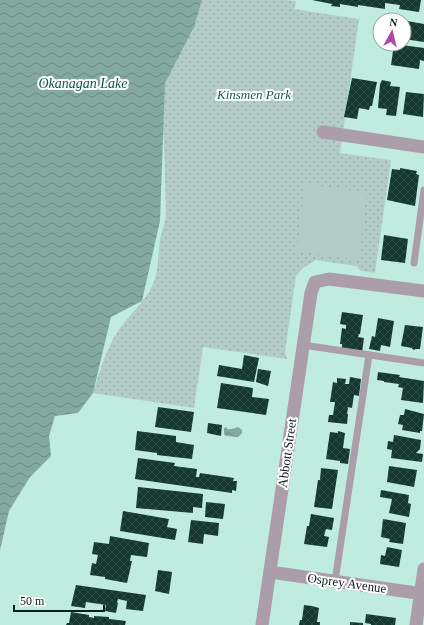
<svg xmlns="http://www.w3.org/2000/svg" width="424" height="625" font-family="Georgia,serif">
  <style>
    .green { fill: url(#green-dots) }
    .pitch { fill: #b3cdc6 }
    .water { fill: url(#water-waves) }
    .building { fill: url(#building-cross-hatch) }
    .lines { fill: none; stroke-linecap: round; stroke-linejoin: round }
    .service { stroke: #ab9ea9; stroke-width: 7 }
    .minor { stroke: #ab9ea9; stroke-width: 13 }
    .labels { text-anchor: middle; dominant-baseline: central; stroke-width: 4; stroke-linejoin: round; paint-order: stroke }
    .park-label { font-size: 13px; font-style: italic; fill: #0f5a4d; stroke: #fff }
    .street-label { font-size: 13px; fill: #0b1c18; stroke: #fff }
    .water-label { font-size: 14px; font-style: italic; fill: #065648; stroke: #fff }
  </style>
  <defs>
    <pattern id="green-dots" width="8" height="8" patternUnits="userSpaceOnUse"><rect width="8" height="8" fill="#b3cdc6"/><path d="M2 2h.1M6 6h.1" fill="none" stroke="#99afa9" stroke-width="1.8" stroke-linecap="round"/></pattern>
    <pattern id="water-waves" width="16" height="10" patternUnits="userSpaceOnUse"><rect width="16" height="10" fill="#84aaa0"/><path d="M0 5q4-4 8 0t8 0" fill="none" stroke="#6a8a81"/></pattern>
    <pattern id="building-cross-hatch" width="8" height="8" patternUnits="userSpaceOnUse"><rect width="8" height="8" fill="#14372f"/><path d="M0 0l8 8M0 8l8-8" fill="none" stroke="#2c4b44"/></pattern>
  </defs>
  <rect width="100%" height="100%" fill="#bfecdf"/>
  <path class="green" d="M188,0h98l10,1 -2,8 65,10 -19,134 51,7 -16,113 -14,-2 -5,-5 -40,-6 -13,8 -7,8 -11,76 2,7 -84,-12 -9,61 -101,-15c7,-22 12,-42 25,-62 11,-17 27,-28 35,-47 6,-14 5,-30 7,-45 2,-8 5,-16 6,-24l-2,-74 -5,-62z"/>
  <path class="pitch" d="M305,184l62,9 -9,67 -61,-9z"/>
  <g class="water">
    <path d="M0,0h202l-8,27 -29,56 -5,138 -18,80 -31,16 -18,76 -15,20 -23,3 -6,20 2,20 -21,21 -21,34 -9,39z"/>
    <path d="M227,427v2h5l6,-2 4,3v3l-4,4 -12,-1 -2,-2v-6z"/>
  </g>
  <g class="building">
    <path d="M312,0h109l-2,12 -20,-3 1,-4 -15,-2v6l-27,-4v2l-18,-3v3l-9,-1 1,-2z"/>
    <path d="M407,21l17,3v18l-20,-3z"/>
    <path d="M394,44l30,4v13l-4,-1 -1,9 -28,-4z"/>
    <path d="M352,78l25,4 -5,24h-2l-1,4 -10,-2 -2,11 -13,-2z"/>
    <path d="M382,80l9,2 -1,4 10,1 -4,29 -10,-1 1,-6 -9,-1 2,-24z"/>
    <path d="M406,92l18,2 -1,23 -20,-3z"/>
    <path d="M400,168l17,3 -1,3 3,1 -4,31 -28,-6 5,-31 8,1z"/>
    <path d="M384,235l24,4 -3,24 -24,-3z"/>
    <path d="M342,312l21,3 -3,19h-1l-1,3 6,1 -2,15 -20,-4v-5h-2l2,-16 4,1v-4l-6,-1z"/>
    <path d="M378,318l16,3 -4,26 -9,-2 -1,6 -11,-2 3,-13 3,1z"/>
    <path d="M405,325l18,2 -3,22h-5v1l-3,-1v-1l-11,-2z"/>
    <path d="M244,355l15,3 -5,24 -37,-6 2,-11 23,4z"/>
    <path d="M258,369l13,2 -3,15 -12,-4z"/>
    <path d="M378,372l22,3 -1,2 25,4 -1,22 -22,-3 2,-12 -5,-1 1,-3 -15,-2v-1l-7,-1z"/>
    <path d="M350,377l11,2 -2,17 -5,-1 -2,13 -5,-1 1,1 -1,6h1l-1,10 -19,-2 1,-7h4l2,-13h-5l3,-20 4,1v-5l9,1 -1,5h4z"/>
    <path d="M221,383l32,5 -1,9 17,2 -3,16 -49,-7z"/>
    <path d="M158,407l36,5 -3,20 -36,-5z"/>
    <path d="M405,409l19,5 -2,17h-2v2l-18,-3 1,-5 -5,-1 2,-9h4z"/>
    <path d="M208,423l14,2 -1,11 -14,-3z"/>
    <path d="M137,431l39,5v6l18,3 -2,14 -35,-4v-2l-22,-3z"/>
    <path d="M338,431l7,2 -2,15 7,1 -2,15 -8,-1v-2l-14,-2 4,-27 8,1z"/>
    <path d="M394,435l27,5 -1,9 -4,4 7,1 -1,8 -31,-4 1,-8 -5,-1 1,-8 5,1z"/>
    <path d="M138,458l37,5 -1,3 23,3 -1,8h3l1,-4 34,5 -1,3h4l-1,10 -4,-1v3l-97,-14z"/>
    <path d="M389,466l28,4 -3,17 -27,-5z"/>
    <path d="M321,468l17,2 -6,39 -18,-2 4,-27h2z"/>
    <path d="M138,487l65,7 -1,14 -9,-1v6l-57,-5z"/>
    <path d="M381,490l28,5 -1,8 3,1 -2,13 -20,-4 3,-14 -12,-2z"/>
    <path d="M206,502l19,2 -2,15 -18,-2z"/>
    <path d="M123,511l46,8 -2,8 10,2 -2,11 -55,-9z"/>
    <path d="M311,514l23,4 -2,12 -6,-1 -2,7 5,1 -2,10 -23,-3 3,-18h2z"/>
    <path d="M383,519l23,4 -3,21 -14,-2 1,-3 -9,-2z"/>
    <path d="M191,520l28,3 -1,13 -14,-2 -1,10 -15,-2z"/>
    <path d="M110,536l39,7 -2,14 -16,-2 -1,6h2l-5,22 -22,-4v-2l-15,-2 2,-12 4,1 2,-9 -6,-1 2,-12 15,2z"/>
    <path d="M387,547l15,3 -3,17 -19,-3 1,-9 4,1z"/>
    <path d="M158,570l14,2 -3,22 -14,-3z"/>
    <path d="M76,585l70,10 -3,16 -17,-2 1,-8 -9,-2 -1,3 1,1 -2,10 -11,-2 1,-6 -20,-3 -1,6 -14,-2z"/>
    <path d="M304,605l8,1 7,2 -2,14h3v3h-21l1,-5h2z"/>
    <path d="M71,612l18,3v2l5,1v-2l15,1v2l17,2 -1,4h-59l1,-2h2z"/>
    <path d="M366,614l30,4 -1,7h-24v-1l-6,-1z"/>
    <path d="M350,622l13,1v2h-13z"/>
  </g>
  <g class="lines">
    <g class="service">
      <path d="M414,263l10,-73"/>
      <path d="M303,345l121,18"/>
      <path d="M335,581l34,-226"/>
    </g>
    <g class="minor">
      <path d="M323,132l101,15"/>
      <path d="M270,572l154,22"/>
      <path d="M262,625l49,-332 4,-11 14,-3 95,12"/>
      <path d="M416,625l8,-56"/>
    </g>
  </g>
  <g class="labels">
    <g class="park-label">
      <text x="254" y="94">Kinsmen Park</text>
    </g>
    <g class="street-label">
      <text transform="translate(287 453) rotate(-82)">Abbott Street</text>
      <text transform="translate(347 583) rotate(8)">Osprey Avenue</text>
    </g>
    <g class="water-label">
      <text x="83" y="83">Okanagan Lake</text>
    </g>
  </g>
  <g transform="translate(392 32) rotate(8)"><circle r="19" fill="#ffffff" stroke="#9da4a3"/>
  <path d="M0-3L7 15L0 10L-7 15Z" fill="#b246a5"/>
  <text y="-6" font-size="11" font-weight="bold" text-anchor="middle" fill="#0b1c18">N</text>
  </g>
  <path d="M14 605v6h90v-6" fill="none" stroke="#0b1c18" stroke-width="2"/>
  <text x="20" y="605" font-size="12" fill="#0b1c18" stroke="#ffffff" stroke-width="3" paint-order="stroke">50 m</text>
</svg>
